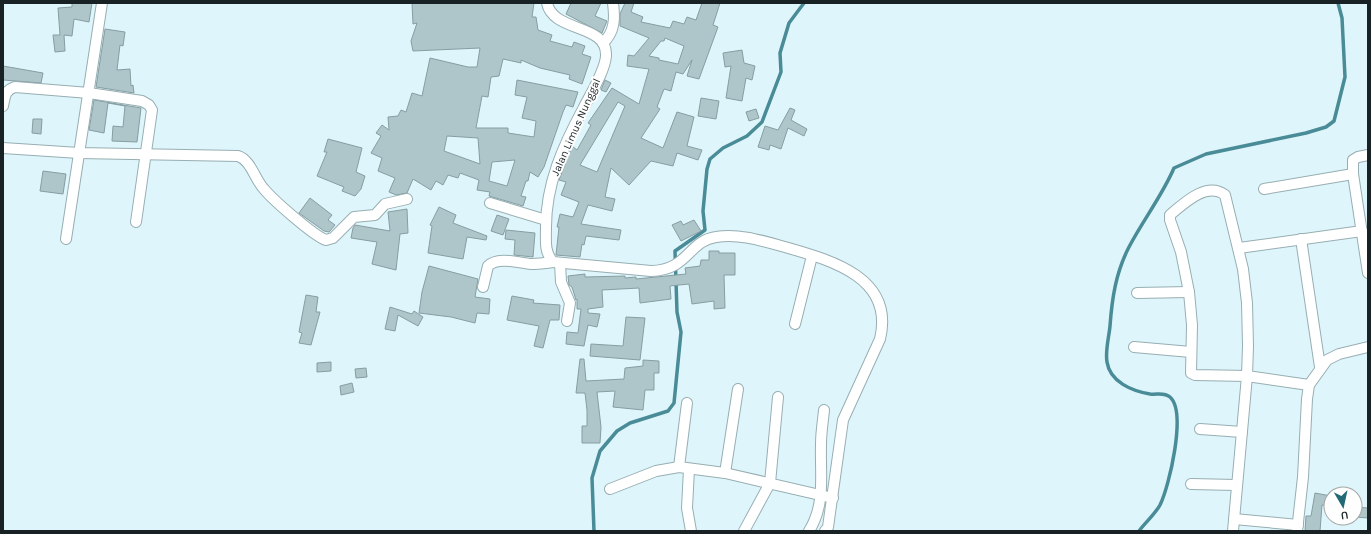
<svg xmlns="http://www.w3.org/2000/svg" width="1371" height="534" font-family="Karla,sans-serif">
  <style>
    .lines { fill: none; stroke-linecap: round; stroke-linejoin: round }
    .stream { stroke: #498b96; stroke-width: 3.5 }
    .building { fill: #aec6ca; stroke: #869da1; fill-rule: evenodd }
    .minor-casing { stroke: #97aeb2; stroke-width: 12 }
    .minor { stroke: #fff; stroke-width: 10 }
    .labels { text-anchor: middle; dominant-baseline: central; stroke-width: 4; stroke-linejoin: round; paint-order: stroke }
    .street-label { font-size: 11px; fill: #182123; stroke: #fefefe }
  </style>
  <rect width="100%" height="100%" fill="#def6fb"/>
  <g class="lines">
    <g class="stream">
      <path d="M594,531l-2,-53 8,-27 17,-20 13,-8 38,-12 6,-8 7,-71 -4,-20 -2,-61 30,-21 -2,-19 4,-42 3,-10 13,-11 24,-12 15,-14 19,-50 -1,-19 9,-30 15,-20"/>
      <path d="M1139,531c6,-8 16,-17 21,-26 9,-18 27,-93 10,-108 -6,-5 -13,-2 -20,-3 -18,-3 -40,-12 -43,-32 -2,-11 2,-25 3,-36 2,-28 6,-54 19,-79 14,-27 33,-51 45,-79l32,-14 100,-21 20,-6 8,-6 11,-44 -3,-59 -4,-15"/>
    </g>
  </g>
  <g class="building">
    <path d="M72,3h20l-3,19 -15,-3 -2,17 -8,-1 1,16 -10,1 -2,-17h7l-2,-27 14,-1z"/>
    <path d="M412,3h122l-2,14h4l2,13 14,5 -2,6 22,6 2,-5 11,4 -3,8 9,3 -9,27 -13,-5 1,-4 -30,-7 -19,-8v3l-18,-4 -4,17 -8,1 -3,20 -6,-1 -6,32h32v5l26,4 2,-16 -14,-3 5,-21 -12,-2 2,-15 61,12 -5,15 -7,-2 -3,7 -19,55 -6,10 -8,-5 -2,9h-2l-5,15 5,1 -3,9 -34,-10 1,-4 -13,-2 2,-10 -19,-7 -2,5 -10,-3 -5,10 -7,-4 -5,9 -18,-11 -6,14 -11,2 -7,-3 6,-14 -17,-7 4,-13 -11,-5 10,-17 -5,-3 6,-8 7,5 -1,-13 10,-1 3,-6 5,2 6,-19 10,3 8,-38 38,9h9l3,-19 -67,3 -2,-10 6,-18 -4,1zM447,136l31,2 2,26 -36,-13zM515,160l-8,26 -18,-5 3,-19z"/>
    <path d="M571,3h30l-6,13 12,5 -5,12 -36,-19z"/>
    <path d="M625,3h9l-3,9 12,5 -2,5 29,6 3,-7 11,3 3,-7 9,3 6,-17h18l-7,22 5,2 -19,52 -12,-3 5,-16 -9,14 -7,-2 -5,19 -7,-2 -7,18 3,2 -19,29 22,10 14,-36 17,5 -7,29 15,4 -4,10 -21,-7 -4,13 -22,-5 -22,24 -18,-17 -6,29 10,2 -3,12 -24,-6 -7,19 40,6 -2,10 -33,-4 -2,9 -2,-1 -2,13 -24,-2 3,-28h-2l3,-13 13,3 6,-15 -18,-7 5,-13 -7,-2 13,-34 5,4 14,-25 -3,-2 24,-35 27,16 10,-35 -22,-3 1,-11 6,1 15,-18 -29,-12v-12zM665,38l19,8 -6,18 -19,-4v-2l-10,-2 12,-15h3zM618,102l7,4 -28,66 -17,-7z"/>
    <path d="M105,29l20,3 -2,14 -3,-1 -3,25 13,-1 1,17 2,-1 1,8 -38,-6z"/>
    <path d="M742,50l2,13 11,3 -3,14 -6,-2 -4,23 -16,-3 5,-32 -6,1 -2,-14z"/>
    <path d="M3,66l40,7 -2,10 -38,-3z"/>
    <path d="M605,80l6,3 -5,9 -5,-2z"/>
    <path d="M701,98l18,3 -3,18 -18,-3z"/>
    <path d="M94,100l47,8 -4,34 -25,-1 1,-15 10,1 2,-21 -17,-3 -4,30 -15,-3z"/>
    <path d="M790,108l5,2 -4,10 16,9 -3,7 -16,-8 -7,21 -11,-4 -1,5 -11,-3 7,-21 13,4z"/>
    <path d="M756,109l3,9 -10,3 -3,-9z"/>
    <path d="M33,119h9l-1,15 -9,-1z"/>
    <path d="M328,139l34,9 -6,24 9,4 -4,13 -6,7 -13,-5 2,-4 -27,-11 10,-24h-3z"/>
    <path d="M43,171l23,3 -3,20 -23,-3z"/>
    <path d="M310,198l22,17 -4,5 7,5 -6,7 -5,-1 -25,-18z"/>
    <path d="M439,207l17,8 -3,8 34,13 -1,4 -19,-3 -4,22 -35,-6 4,-27 -2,-1z"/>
    <path d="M407,209l1,24 -8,1 -4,36 -24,-6 5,-22 -26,-4 2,-10 2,-3 35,6 -2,-19z"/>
    <path d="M497,215l12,4 -6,16 -12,-4z"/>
    <path d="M694,220l7,11 -20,10 -9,-16 9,-4 2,4z"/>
    <path d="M506,230l29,3 -2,24 -19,-2 1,-15 -10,-1z"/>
    <path d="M709,251h10v2h16v22h-11l1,33 -11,1v-8l-22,3 -3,-20 -19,2 1,13 -31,4 -1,-15 -37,2 1,17 -15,2v4l12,1 -3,13 -9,-2 -4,21 -18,-2 1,-12 11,1 3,-24h-4v-10l-1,1 -4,-13 -3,-2 -1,-9 17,-2v3l40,-1v2l11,-1v2l50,-5 -1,-6 15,-2 1,-6h8z"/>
    <path d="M429,266l49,13 -3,18 15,2 -1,15 -12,-1 -2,10 -24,-6 -32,-4 3,-21z"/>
    <path d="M306,295l12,2 -2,15h4l-9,33 -12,-2 3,-10 -3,-1z"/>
    <path d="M512,296l22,4 -1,3 27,2 -1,15h-9l-7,28 -9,-2 5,-20 -32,-6z"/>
    <path d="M390,307l22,7 2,-3 9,6 -5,9 -20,-11 -3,16 -10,-2z"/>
    <path d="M626,317l19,1 -5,42 -50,-4 1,-12 32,2z"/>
    <path d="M580,359h4l2,22 38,-2 1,-11 18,-2v-6l16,1v12h-5v17h-9l-2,20 -30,-3 2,-16 -18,1 4,35 -1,16h-18v-17h5v-16l-2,-17h-9z"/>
    <path d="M331,362v9l-14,1v-9z"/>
    <path d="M366,368l1,9 -11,1 -1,-9z"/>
    <path d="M352,383l2,9 -13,3 -1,-9z"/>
    <path d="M1315,493l16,3v10l-9,-1 -2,26h-15l1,-15h5z"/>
    <path d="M1355,507l13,1v10l-13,-1z"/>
  </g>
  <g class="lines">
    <g class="minor-casing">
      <g id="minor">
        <path d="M547,3c6,30 61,20 59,53 -1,15 -16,39 -23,53 -20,37 -37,75 -37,118 0,13 -2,25 7,35l98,9c38,-1 37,-30 65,-34 23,-4 47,4 69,10 45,13 110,30 95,92l-37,81 -15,107 -3,4"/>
        <path d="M603,43c12,-11 12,-25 10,-40"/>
        <path d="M3,106c2,-10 2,-16 12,-19l74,6 53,8 7,4 3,5 -16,112"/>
        <path d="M3,148l76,5 159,3c13,4 17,24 26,33 9,11 50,47 62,51l7,-2 21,-21 21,-2 10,-11 22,-5"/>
        <path d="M1353,174l15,99"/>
        <path d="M1264,189l89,-15v-14l5,-3 10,-2"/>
        <path d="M490,203l56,17"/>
        <path d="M66,239l36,-236"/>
        <path d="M1301,239l19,128"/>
        <path d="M1239,248l123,-17"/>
        <path d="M560,263l1,19 9,21 -3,18"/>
        <path d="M483,287l5,-21c10,-10 31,-3 43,-2 8,0 15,-1 22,-2"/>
        <path d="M1137,293l52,-1"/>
        <path d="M795,324l17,-68"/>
        <path d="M1134,347l57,5"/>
        <path d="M1200,429l42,3"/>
        <path d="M679,467l8,-64"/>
        <path d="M689,469l-2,39 4,23"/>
        <path d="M725,473l13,-84"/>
        <path d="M1191,484l45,1"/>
        <path d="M610,489l46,-18 23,-4 46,6 108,25"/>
        <path d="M1234,519l64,6"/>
        <path d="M744,531l26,-48 8,-86"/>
        <path d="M809,531c17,-27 11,-57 12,-87 0,-12 2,-23 3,-34"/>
        <path d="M1233,531l14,-155 1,-30 -1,-43 -4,-34 -18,-74c-18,-14 -41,8 -55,20v5l11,32 8,40 3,33 -1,48 4,2 52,1 62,9"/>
        <path d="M1297,531l6,-54 4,-78 2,-14 18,-25 12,-6 29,-7"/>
      </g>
    </g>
    <use href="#minor" class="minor"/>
  </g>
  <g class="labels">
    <g class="street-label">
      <text transform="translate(576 127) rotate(-66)">Jalan Limus Nunggal</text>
    </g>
  </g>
  <rect width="1371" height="534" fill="none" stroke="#182123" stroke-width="8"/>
  <g transform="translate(1343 506) rotate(171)"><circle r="19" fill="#fefefe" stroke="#a2a6a6"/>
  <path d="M0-3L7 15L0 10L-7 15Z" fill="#206975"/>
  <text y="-6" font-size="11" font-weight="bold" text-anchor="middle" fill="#182123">U</text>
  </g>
</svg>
